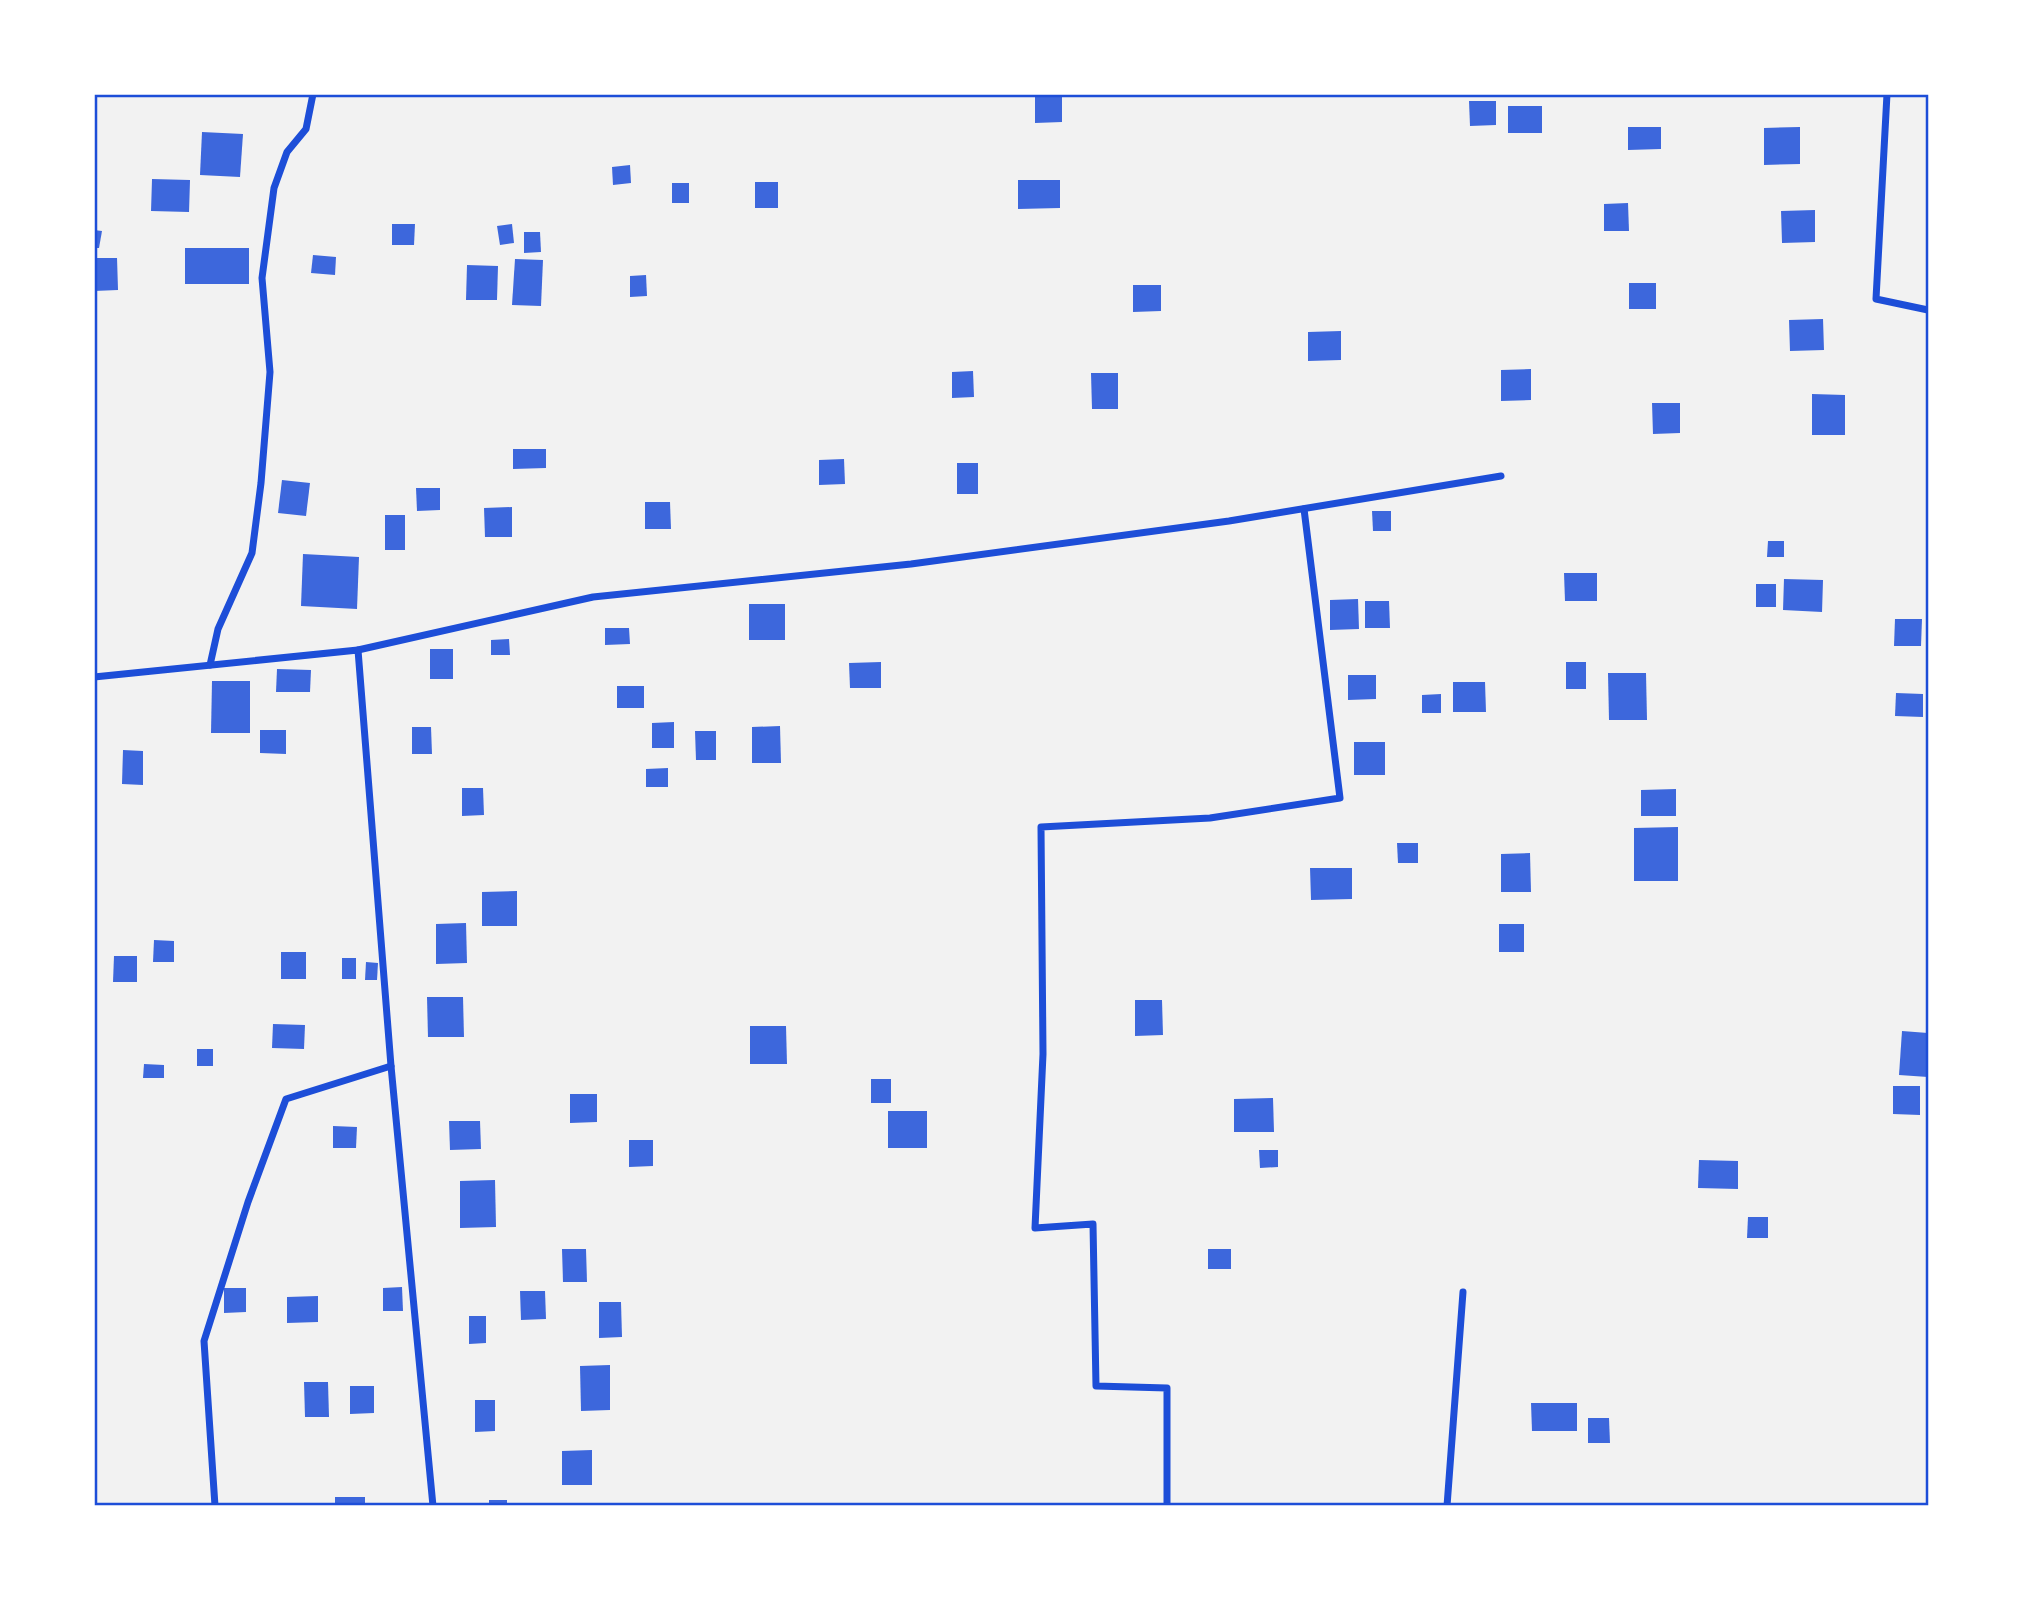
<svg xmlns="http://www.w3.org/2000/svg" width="2023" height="1600" font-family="'Sofia Sans Condensed',sans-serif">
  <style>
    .building { fill: #3d67dc }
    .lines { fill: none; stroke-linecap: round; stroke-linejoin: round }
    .minor { stroke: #1d4ed8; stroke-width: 7 }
    .neatline { fill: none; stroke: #1d4ed8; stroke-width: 2.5 }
  </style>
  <rect width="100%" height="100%" fill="#f2f2f2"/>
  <g class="building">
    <path d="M1035,94h27v28l-27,1z"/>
    <path d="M1469,101h27v24l-26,1z"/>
    <rect x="1508" y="106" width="34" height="27"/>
    <path d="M1628,127h33v22l-33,1z"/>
    <path d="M1800,127v37l-36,1v-37z"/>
    <path d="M202,132l41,2 -3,43 -40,-2z"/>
    <path d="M630,165l1,18 -18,2 -1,-18z"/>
    <path d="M152,179l38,1 -1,32 -38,-1z"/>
    <path d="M1018,180h42v28l-42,1z"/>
    <rect x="755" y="182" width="23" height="26"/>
    <rect x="672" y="183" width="17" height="20"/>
    <path d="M1628,203l1,28h-25v-27z"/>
    <path d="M1815,210v32l-33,1 -1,-32z"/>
    <path d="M392,224h23l-1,21h-22z"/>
    <path d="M512,224l2,19 -14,2 -3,-19z"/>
    <path d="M94,230l8,1 -3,17h-5z"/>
    <path d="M524,232h16l1,20 -17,1z"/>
    <rect x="185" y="248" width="64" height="36"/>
    <path d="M313,255l23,2 -1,18 -24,-2z"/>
    <path d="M94,258h23l1,32 -24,1z"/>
    <path d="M515,259l28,1 -2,46 -29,-1z"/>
    <path d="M467,265l31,1 -1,34h-31z"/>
    <path d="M646,275l1,21 -17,1v-21z"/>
    <rect x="1629" y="283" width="27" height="26"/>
    <path d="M1133,285h28v26l-28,1z"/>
    <path d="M1823,319l1,31 -34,1 -1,-31z"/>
    <path d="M1341,331v29l-33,1v-29z"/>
    <path d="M1531,369v31l-30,1v-31z"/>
    <path d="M973,371l1,26 -22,1v-26z"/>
    <path d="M1091,373h27v36h-26z"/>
    <path d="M1812,394l33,1v40h-33z"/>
    <path d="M1652,403h28v30l-27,1z"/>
    <path d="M513,449h33v19l-33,1z"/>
    <path d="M844,459l1,25 -26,1v-25z"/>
    <rect x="957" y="463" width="21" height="31"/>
    <path d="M282,480l28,3 -4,33 -28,-3z"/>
    <path d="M416,488h24v22l-23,1z"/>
    <path d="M645,502h25l1,27h-26z"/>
    <path d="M512,507v30h-27l-1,-29z"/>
    <path d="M1372,511h19v20h-18z"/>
    <rect x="385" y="515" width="20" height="35"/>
    <path d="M1768,541h16v16h-17z"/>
    <path d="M303,554l56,3 -2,52 -56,-3z"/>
    <path d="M1564,573h33v28h-32z"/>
    <path d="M1784,579l39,1 -1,32 -39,-2z"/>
    <rect x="1756" y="584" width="20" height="23"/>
    <path d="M1358,599l1,30 -29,1v-30z"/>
    <path d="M1365,601h24l1,27h-25z"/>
    <rect x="749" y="604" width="36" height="36"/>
    <path d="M1895,619h27l-1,27h-27z"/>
    <path d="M605,628h24l1,16 -25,1z"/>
    <path d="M509,639l1,16h-19v-15z"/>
    <rect x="430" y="649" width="23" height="30"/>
    <path d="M881,662v26h-31l-1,-25z"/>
    <rect x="1566" y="662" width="20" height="27"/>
    <path d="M277,669l34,1 -1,22h-34z"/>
    <path d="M1608,673h38l1,47h-38z"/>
    <path d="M1348,675h28v24l-28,1z"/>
    <path d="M212,681h38v52h-39z"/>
    <path d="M1453,682h32l1,30h-33z"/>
    <rect x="617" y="686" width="27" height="22"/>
    <path d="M1896,693l27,1v23l-28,-1z"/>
    <path d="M1441,694v19h-19v-18z"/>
    <path d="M674,722v26h-22v-25z"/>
    <path d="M780,726l1,37h-29v-36z"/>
    <path d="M412,727h19l1,27h-20z"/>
    <path d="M260,730h26v24l-26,-1z"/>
    <path d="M695,731h21v29h-20z"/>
    <rect x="1354" y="742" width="31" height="33"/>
    <path d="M123,750l20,1v34l-21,-1z"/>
    <path d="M668,768v19h-22v-18z"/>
    <path d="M462,788h21l1,27 -22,1z"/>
    <path d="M1676,789v27h-35v-26z"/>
    <path d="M1678,827v54h-44v-53z"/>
    <path d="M1397,843h21v20h-20z"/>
    <path d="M1530,853l1,39h-30v-38z"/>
    <path d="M1310,868h42v31l-41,1z"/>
    <path d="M517,891v35h-35v-34z"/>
    <path d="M466,923l1,40 -31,1v-40z"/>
    <rect x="1499" y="924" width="25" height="28"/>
    <path d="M154,940l20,1v21h-21z"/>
    <rect x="281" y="952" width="25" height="27"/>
    <path d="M114,956h23v26h-24z"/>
    <rect x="342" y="958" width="14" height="21"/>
    <path d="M366,962l12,1 -1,17h-12z"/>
    <path d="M427,997h36l1,40h-36z"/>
    <path d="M1135,1000h27l1,35 -28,1z"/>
    <path d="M273,1024l32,1 -1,24 -32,-1z"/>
    <path d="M750,1026h36l1,38h-37z"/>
    <path d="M1902,1031l26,2v44l-29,-2z"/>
    <rect x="197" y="1049" width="16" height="17"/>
    <path d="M144,1064l20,1v13h-21z"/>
    <rect x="871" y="1079" width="20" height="24"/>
    <path d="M1893,1086h27v29l-27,-1z"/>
    <path d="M570,1094h27v28l-27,1z"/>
    <path d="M1273,1098l1,34h-40v-33z"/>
    <rect x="888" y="1111" width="39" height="37"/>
    <path d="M449,1121h31l1,28 -31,1z"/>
    <path d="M333,1126l24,1 -1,21h-23z"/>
    <path d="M629,1140h24v26l-24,1z"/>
    <path d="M1259,1150h19v17l-18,1z"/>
    <path d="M1699,1160l39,1v28l-40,-1z"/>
    <path d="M495,1180l1,47 -36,1v-47z"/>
    <path d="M1748,1217h20v21h-21z"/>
    <path d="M562,1249h24l1,33h-24z"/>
    <rect x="1208" y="1249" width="23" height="20"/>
    <path d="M402,1287l1,24h-20v-23z"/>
    <path d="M224,1288h22v24l-22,1z"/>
    <path d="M520,1291h25l1,28 -25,1z"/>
    <path d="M318,1296v26l-31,1v-26z"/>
    <path d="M599,1302h22l1,35 -23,1z"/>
    <path d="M469,1316h17v27l-17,1z"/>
    <path d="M610,1365v45l-29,1 -1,-45z"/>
    <path d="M304,1382h24l1,35h-24z"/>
    <path d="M350,1386h24v27l-24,1z"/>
    <path d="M475,1400h20v31l-20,1z"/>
    <path d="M1531,1403h46v28h-45z"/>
    <path d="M1588,1418h21l1,25h-22z"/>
    <path d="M592,1450v35h-30v-34z"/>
    <rect x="335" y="1497" width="30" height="9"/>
    <rect x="489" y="1500" width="18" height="6"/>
  </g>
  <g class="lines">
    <g class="minor">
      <path d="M1887,94l-11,205 52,11"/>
      <path d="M358,650l235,-53 318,-33 318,-43 272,-45"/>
      <path d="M210,665l8,-36 34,-76 9,-70 9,-111 -8,-94 12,-90 13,-36 19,-23 7,-35"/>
      <path d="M94,677l264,-27 33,416 42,440"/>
      <path d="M215,1506l-11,-165 44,-139 38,-103 105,-33"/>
      <path d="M1167,1506v-118l-71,-2 -3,-162 -58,4 8,-174 -2,-227 169,-9 130,-20 -36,-289"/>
      <path d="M1447,1506l16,-214"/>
    </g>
  </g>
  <rect width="2023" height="1600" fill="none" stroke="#ffffff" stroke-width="192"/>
  <rect x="96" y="96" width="1831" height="1408" class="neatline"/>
</svg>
